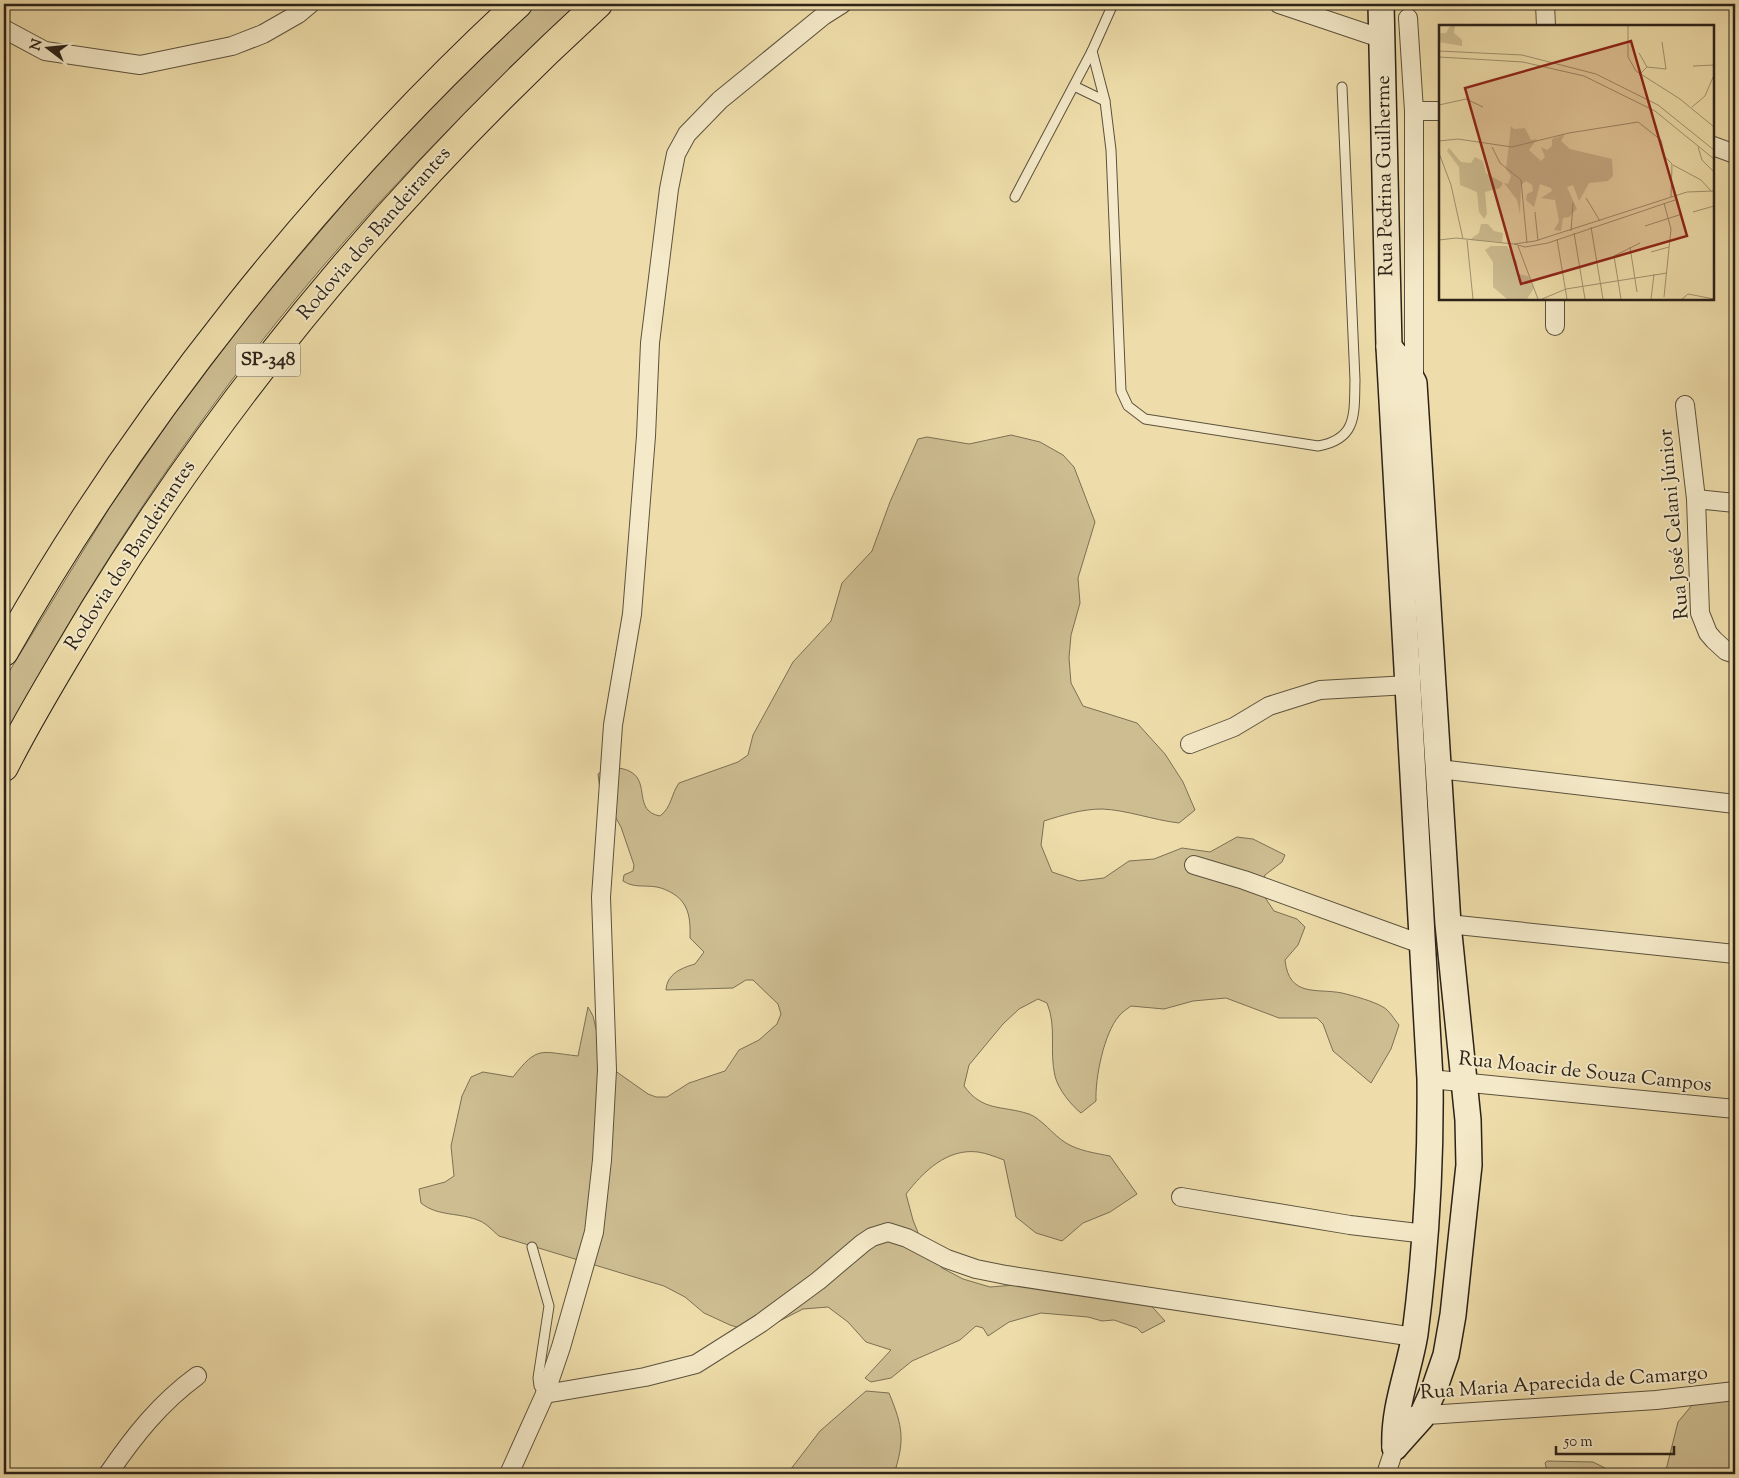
<svg xmlns="http://www.w3.org/2000/svg" width="1739" height="1478" font-family="'Sorts Mill Goudy',serif">
  <style>
    .green { fill: #cdbd91; stroke: #7c7055 }
    .lines { fill: none; stroke-linecap: round; stroke-linejoin: round }
    .lane-casing { stroke: #5c523d; stroke-width: 11 }
    .street-casing { stroke: #5c523d; stroke-width: 20 }
    .secondary-casing { stroke: #2c2319; stroke-width: 28 }
    .highway-casing { stroke: #2c2319; stroke-width: 30 }
    .lane { stroke: #f4e9c8; stroke-width: 9 }
    .street { stroke: #f4e9c8; stroke-width: 18 }
    .secondary { stroke: #f4e9c8; stroke-width: 25 }
    .highway { stroke: #eda; stroke-width: 28 }
    .labels { text-anchor: middle; dominant-baseline: central; stroke-width: 4; stroke-linejoin: round; paint-order: stroke }
    .shield { fill: #f4e9c8; stroke: #685e4e; stroke-width: 1 }
    .shield-label { font-size: 19px; font-weight: bold; fill: #2c2319 }
    .street-label { font-size: 20px; fill: #2c2319; stroke: #f4e9c8 }
    .inset-road { fill: none; stroke: #a09370; stroke-width: 1 }
    .view { fill: #8f2418; fill-opacity: 0.15; stroke: #8f2418; stroke-width: 2.5 }
    .inset-edge { fill: none; stroke: #2c2319; stroke-width: 2.5 }
  </style>
  <rect width="100%" height="100%" fill="#eda"/>
  <filter id="stains"><feTurbulence type="fractalNoise" baseFrequency=".004" numOctaves="4"/><feColorMatrix values="0 0 0 0 .2 0 0 0 0 .09 0 0 0 0 .02 0 0 0 .5 -.17"/></filter>
  <radialGradient id="worn" r=".72"><stop offset=".6" stop-color="#630" stop-opacity="0"/><stop offset="1" stop-color="#630" stop-opacity=".3"/></radialGradient>
  <g class="green">
    <path d="M536,4h41c-79,74 -155,150 -227,231 -135,153 -250,324 -346,503v-58l106,-173 63,-91 76,-101 135,-159 89,-93z"/>
    <path d="M1011,435l29,7 23,13 11,12 21,55 -17,56 2,25 -9,32 -2,23 2,25 12,23 54,17 28,31 18,28 12,28 -16,13c-26,-3 -52,-13 -77,-14 -20,0 -39,6 -58,12l-3,24 11,27 27,9 25,-3 25,-17 25,-2 28,-11 28,4 27,-15 16,2 32,16 -3,7 -17,13 -5,15 14,21 23,8 8,8 -7,18 -13,15c4,38 32,28 57,33 12,3 31,8 41,14 6,3 11,12 16,18l-8,24 -20,34 -38,-32 -10,-27 -6,-6h-38l-53,-20 -33,3 -29,8 -33,-3c-4,3 -9,6 -12,10 -15,17 -24,62 -23,85l-15,12c-10,-8 -23,-24 -26,-37 -6,-25 2,-49 -8,-73l-9,-4 -19,10 -16,15 -34,41 -5,21c19,26 37,19 65,28 13,5 24,21 37,29 13,8 29,10 44,13l27,38 -27,18 -27,11 -21,18 -26,-8 -20,-16 -12,-57c-8,-3 -18,-7 -26,-8 -31,-4 -55,20 -72,42l7,26 11,28 18,20 21,11 27,8 50,-4 107,18 18,20 -23,12 -5,-5 -23,-8 -12,1 -14,-4 -47,-4 -32,9 -21,14 -5,-8 -7,-2 -16,14 -48,21 -21,17 -20,4 -6,-4 26,-28 -25,-8 -18,-20 -20,-15 -25,2 -47,24 -26,-8 -26,-12 -19,-16 -21,-11 -165,-50c-6,-5 -12,-12 -19,-15 -20,-9 -42,-4 -59,-18l-2,-14 26,-7 9,-6 -3,-30 11,-50 9,-19 12,-5 30,5c25,-32 27,-25 65,-21l10,-49 5,9 11,47 44,31 8,3h11l22,-14 36,-12 14,-21 20,-10 18,-16 4,-10 -3,-10 -25,-24h-7l-13,8 -67,2c1,-16 15,-22 29,-26l9,-12 -14,-14c1,-25 -3,-41 -29,-50 -13,-4 -26,1 -38,-7l1,-6 9,-4 1,-6 -13,-38 -21,-37 -2,-16 10,-8c7,2 17,2 23,6 19,11 2,39 29,44 12,-9 11,-22 19,-33l59,-21 10,-7 5,-20 40,-73 38,-41 11,-38 30,-32 18,-49 28,-63 9,-2 42,7z"/>
    <path d="M866,1391l23,2c14,34 16,47 5,81h-107l33,-43z"/>
    <path d="M1735,1396v78h-75l6,-4 12,-48 15,-18z"/>
    <path d="M1547,1461l46,1 24,12h-110l40,-4 -2,-7z"/>
  </g>
  <g class="lines">
    <g class="lane-casing">
      <g id="lane">
        <path d="M1113,4l-21,47 13,50 6,49 10,241 7,15 17,13 173,27c40,-7 36,-33 37,-66l-13,-293"/>
        <path d="M1074,86l31,15"/>
        <path d="M1015,197l77,-146"/>
        <path d="M532,1247l17,59 -11,72 1,8 6,8"/>
      </g>
    </g>
    <g class="street-casing">
      <g id="street">
        <path d="M1279,4l104,35"/>
        <path d="M1545,4l1,22"/>
        <path d="M1408,18l6,93v269"/>
        <path d="M4,29l41,22 95,14 92,-19 31,-12 35,-20 12,-10"/>
        <path d="M1414,111h26"/>
        <path d="M1713,146l22,8"/>
        <path d="M1555,299v27"/>
        <path d="M1685,405l11,94 4,114 8,20 6,7 12,11 9,3"/>
        <path d="M1696,499l39,4"/>
        <path d="M1190,744l44,-17 35,-21 51,-16 88,-5"/>
        <path d="M1439,769l296,35"/>
        <path d="M1194,865l50,15 177,64"/>
        <path d="M1448,924l287,30"/>
        <path d="M1430,1079l305,30"/>
        <path d="M1181,1197l169,28 76,9"/>
        <path d="M545,1394l100,-17 51,-13 65,-41 57,-42 45,-38 9,-6 16,-5 19,6 40,21 29,10 30,6 408,62"/>
        <path d="M1412,1416l244,-16 79,-9"/>
        <path d="M108,1474c26,-38 52,-71 89,-98"/>
        <path d="M509,1474l36,-80 16,-47 33,-115 8,-72 5,-90 -6,-173 12,-172 19,-111 14,-178 4,-93 19,-154 7,-35 11,-20 33,-34 103,-84 19,-12"/>
        <path d="M1386,1474l9,-27"/>
      </g>
    </g>
    <g class="secondary-casing">
      <g id="secondary">
        <path d="M1381,4l8,343 41,732c1,85 -4,170 -15,255 -6,37 -22,74 -20,113"/>
        <path d="M1389,347l16,19 9,17 34,541 20,196 1,45 -16,150 -7,40 -11,32 -14,31 -26,29"/>
      </g>
    </g>
    <g class="highway-casing">
      <g id="highway">
        <path d="M4,652c131,-233 317,-466 514,-648"/>
        <path d="M4,767c27,-54 59,-105 90,-157 138,-225 309,-427 504,-606"/>
      </g>
    </g>
    <use href="#lane" class="lane"/>
    <use href="#street" class="street"/>
    <use href="#secondary" class="secondary"/>
    <use href="#highway" class="highway"/>
  </g>
  <g class="labels">
    <rect class="shield" x="235.5" y="343.5" width="65" height="33" rx="4"/>
    <g class="shield-label">
      <text x="268" y="360">SP-348</text>
    </g>
    <g class="street-label">
      <text transform="translate(1386 176) rotate(-91)">Rua Pedrina Guilherme</text>
      <text transform="translate(375 234) rotate(-49)">Rodovia dos Bandeirantes</text>
      <text transform="translate(1675 524) rotate(-95)">Rua José Celani Júnior</text>
      <text transform="translate(131 556) rotate(-57)">Rodovia dos Bandeirantes</text>
      <text transform="translate(1585 1073) rotate(6)">Rua Moacir de Souza Campos</text>
      <text transform="translate(1564 1384) rotate(-4)">Rua Maria Aparecida de Camargo</text>
    </g>
  </g>
  <g transform="translate(1439 25)">
    <rect width="275" height="275" fill="#eda"/>
    <path d="M11,1h5l-1,7 8,7v6l-23,-4v-9h7zM72,101l3,3 11,-1 6,12 6,-1 -8,11 12,11 4,-4 -4,-10 6,3 5,-4v-7l13,-5 -4,7 9,8 42,10 1,17 -5,5 -19,2 -10,18 -6,-16 -6,2 10,22 -8,8 -6,1 -2,13 -7,-1 5,-9 -4,-21 -14,-2 11,-7 -1,-3 -11,-4 -6,23 -8,-7 1,-6 6,-3 -1,-6 -6,-4 -5,4 -1,29 -3,-14 -13,-17 4,1 3,-8 -5,-7zM10,123l12,14 10,1 4,-6 8,4 3,12 17,10 -3,5 -15,4 2,22 -3,5 -5,-7 -2,-20 -17,-7 -1,-18 -12,-16zM42,199h7l6,7 9,2 -1,9 -33,-2 10,-7zM52,221h16l10,16 1,12 10,2 6,12 -7,11h-20l-14,-12v-25l-8,-12z" fill="#cdbd91"/>
    <path class="inset-road" d="M189,1v31l8,14 44,28 34,28M0,26l83,4 74,19 62,31 56,45M200,28l8,14 -8,8M0,32l84,5 61,14 71,35 59,48M254,41l21,-1M208,42l19,2 -4,-27M0,80l27,-6 17,8M253,82l13,-11 9,-21M0,116l19,-2 54,8 57,-14 69,-11 23,18 4,17 7,7 -1,33M53,122l8,16 21,17 6,63M259,122l4,13 12,12M0,128l12,32 12,54M234,140l28,15 10,11M147,173l14,23M96,187l3,29M254,187l21,-6M206,201l37,-12M152,202l12,72M132,206l2,-28M135,208l11,66M118,214l10,60M0,215l17,-2 58,6 21,-3 152,-49 27,-1M28,215l6,59M75,219l11,3 23,-4 127,-43M79,221l20,53M191,222l7,45M212,227l18,-5M225,272l7,-68 -7,-26M103,274l24,-10 101,-16M182,274l-7,-43 26,-13M212,274l3,-25M243,274l6,-5 26,5"/>
    <path class="view" d="M192,16l56,195 -166,48 -56,-196z"/>
    <rect width="275" height="275" class="inset-edge"/>
  </g>
  <rect width="1739" height="1478" fill="none" stroke="#eda" stroke-width="20"/>
  <rect x="5" y="5" width="1729" height="1468" fill="none" stroke="#2c2319" stroke-width="2.5"/>
  <rect x="10" y="10" width="1719" height="1458" fill="none" stroke="#2c2319"/>
  <g transform="translate(48 48) rotate(286)" stroke="#f4e9c8" stroke-width="4" paint-order="stroke">
  <path d="M0-4L9 19L0 12L-9 19Z" fill="#2c2319"/>
  <text y="-8" font-size="14" font-weight="bold" text-anchor="middle" fill="#2c2319">N</text>
  </g>
  <path d="M1556 1446v8h118v-8" fill="none" stroke="#2c2319" stroke-width="2.5"/>
  <text x="1564" y="1446" font-size="15" fill="#2c2319" stroke="#f4e9c8" stroke-width="4" paint-order="stroke">50 m</text>
  <rect width="100%" height="100%" filter="url(#stains)"/>
  <rect width="100%" height="100%" fill="url(#worn)"/>
</svg>
